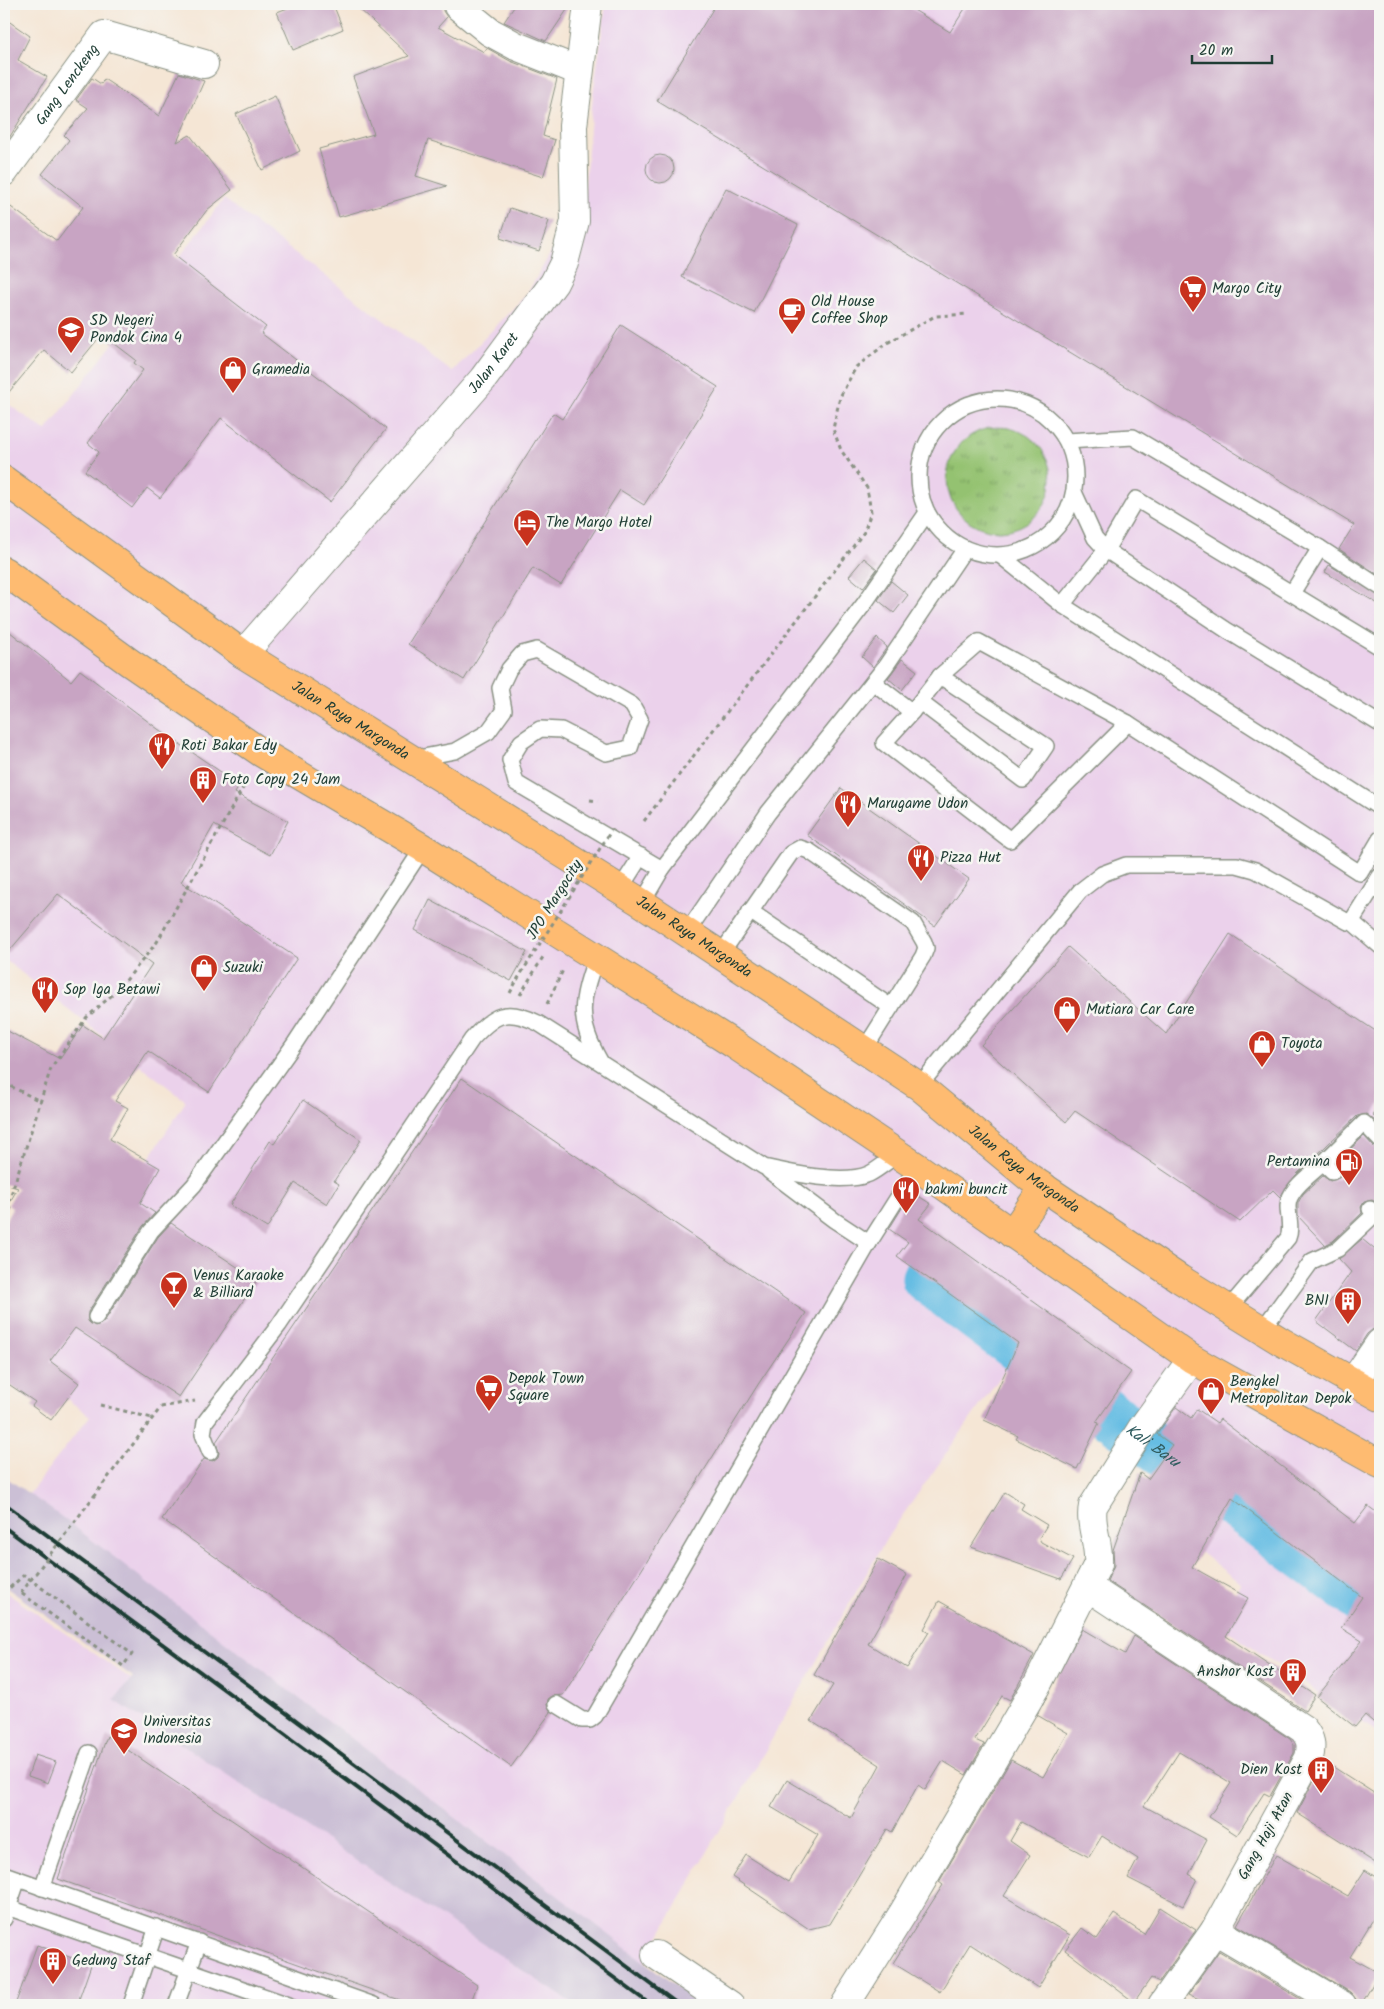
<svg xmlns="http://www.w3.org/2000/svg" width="1384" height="2009" font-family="Kalam,sans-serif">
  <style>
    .built { fill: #ebd1eb }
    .railway { fill: #cbbfd5 }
    .grass { fill: url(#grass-tufts); stroke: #5a8052 }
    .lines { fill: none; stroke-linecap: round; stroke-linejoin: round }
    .river { stroke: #66bde3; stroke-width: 49 }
    .building { fill: #c8a4c3 }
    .lane-casing { stroke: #8a9284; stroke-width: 18 }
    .street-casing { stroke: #8a9284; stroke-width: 30 }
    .primary-casing { stroke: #8a9284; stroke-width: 30 }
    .path { stroke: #8a9284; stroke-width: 3; stroke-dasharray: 4 4; stroke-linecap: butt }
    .lane { stroke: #fff; stroke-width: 15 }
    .street { stroke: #fff; stroke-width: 28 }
    .primary { stroke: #febb71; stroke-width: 28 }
    .rail { stroke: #1f3d34; stroke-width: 4 }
    .path-bridge { stroke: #8a9284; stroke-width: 3; stroke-dasharray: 4 4; stroke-linecap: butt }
    .labels { text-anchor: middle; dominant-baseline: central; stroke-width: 5; stroke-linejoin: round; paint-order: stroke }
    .street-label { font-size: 15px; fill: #1f3d34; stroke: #f6f6f2 }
    .poi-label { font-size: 15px; fill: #1f3d34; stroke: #f6f6f2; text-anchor: start }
    .water-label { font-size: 16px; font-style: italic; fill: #315d60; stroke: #f6f6f2 }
  </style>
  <defs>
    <pattern id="grass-tufts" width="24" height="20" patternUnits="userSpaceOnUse" patternTransform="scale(1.25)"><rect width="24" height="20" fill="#94c271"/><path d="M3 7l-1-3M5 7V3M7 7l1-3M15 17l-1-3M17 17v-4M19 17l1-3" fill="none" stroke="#789f5e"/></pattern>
  </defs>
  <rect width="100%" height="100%" fill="#f6f6f2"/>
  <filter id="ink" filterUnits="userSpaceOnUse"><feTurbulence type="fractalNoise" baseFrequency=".02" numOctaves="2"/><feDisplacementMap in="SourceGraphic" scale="10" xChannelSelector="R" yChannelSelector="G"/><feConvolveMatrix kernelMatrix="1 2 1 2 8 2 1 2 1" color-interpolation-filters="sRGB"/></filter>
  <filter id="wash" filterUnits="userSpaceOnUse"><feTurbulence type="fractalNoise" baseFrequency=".0096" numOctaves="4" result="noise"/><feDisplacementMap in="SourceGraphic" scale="20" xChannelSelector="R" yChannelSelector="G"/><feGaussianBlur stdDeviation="1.12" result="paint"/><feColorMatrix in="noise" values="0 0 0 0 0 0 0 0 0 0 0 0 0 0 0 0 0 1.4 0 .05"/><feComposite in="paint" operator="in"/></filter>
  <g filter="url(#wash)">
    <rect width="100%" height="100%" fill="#f5e6d5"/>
    <g class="built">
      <path d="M606,4h774v1730l-160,-108 20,-43 -52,-40 38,-46 -201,-155 -137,194 -244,427 -633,-446 79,-101 -72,-53 168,-262 -182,-142v-25l112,-155 -112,-78v-300l42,30 178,-232 228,173 75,-78 57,-99 9,-100z"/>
      <path d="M4,1591l143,99 467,315h-610z"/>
    </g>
    <path class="railway" d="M4,1476l55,39 642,490h-126l-461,-305 19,-23 -129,-91z"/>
    <circle class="grass" cx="999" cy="479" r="52"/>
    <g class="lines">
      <path class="river" id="s1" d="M926,1278c148,116 306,220 454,335"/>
    </g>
    <g id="blocks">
      <g class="building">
        <path d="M298,4h35l10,25 -50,21 -16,-38z"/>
        <path d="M354,4h89v7l4,6 -9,10 46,25 3,-4 23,13 47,18 -14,57 12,4 -12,37 -115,-37 -12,36 31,10 -108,31 -20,-68 55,-15 -21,-57 56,-21z"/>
        <path d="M516,4h55l-25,37 -42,-19z"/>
        <path d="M716,4h188l46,28 18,-28h412v572l-41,-27 15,-24 -697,-424z"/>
        <path d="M4,18l26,18 -12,24 29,17 -43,69z"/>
        <path d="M179,73l25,8 -27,61 13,-7 42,55 -25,20 -34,45 93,72 -5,6 125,96 -56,73 -109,-84 -61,80 -13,-10 -15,20 -47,-37 14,-19 -11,-9 55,-73 -9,-7 2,-3 -34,-26 -31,38 -27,-22 -40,48v-196l53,39 26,-34 -41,-33 27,-34 -5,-5 24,-27 -12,-8 16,-22 9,6 3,-5 55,37z"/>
        <path d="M275,96l25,55 -38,19 -26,-56z"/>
        <circle cx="660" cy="169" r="14"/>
        <path d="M726,188l72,37 -44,88 -72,-36z"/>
        <path d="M510,208l39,13 -10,30 -39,-13z"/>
        <path d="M621,325l97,62 -74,118 -24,-15 -59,95 -28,-17 -69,112 -56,-36 145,-231 9,6z"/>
        <path d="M864,558l13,11 -14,19 -14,-12z"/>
        <path d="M1329,565l51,31v9l-55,-33z"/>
        <path d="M891,581l17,14 -14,18 -16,-13z"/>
        <path d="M4,627l67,54 9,-11 78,59 82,56 -5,8 53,28 -18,34 -56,-30 -33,57 116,76 -88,134 -61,-41 -33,50 13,7 -18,31 50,29 -20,35 15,10 -12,13 -55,86v9l7,5 9,-4 54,-85 13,-14 86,57 -78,117 -104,-69 -25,33 29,22 -28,37 -19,-14 3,-4 -31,-21v-157l8,-16 -4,-3 10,-17 -14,-4v-155l56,30 23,-34 20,13 49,-74 -94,-70 -54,63z"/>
        <path d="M877,638l10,9 -14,20 -11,-10z"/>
        <path d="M902,659l15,12 -15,19 -14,-12z"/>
        <path d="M841,788l128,91 -34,47 -128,-91z"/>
        <path d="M430,900l97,52 -16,29 -96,-51z"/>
        <path d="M1230,934l150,100v69l-7,13 4,3 -2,2 -9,-7 -9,2 -62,60 -15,21 -7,-7 -33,32 -165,-111 -9,11 -85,-77 87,-98 98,87z"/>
        <path d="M462,1078l344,235 -47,70 -196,312 -11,1 -4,3 -1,5 4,8 -40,55 -349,-248 42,-60 9,2 5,-4 1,-4 -3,-11z"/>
        <path d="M303,1100l58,40 -27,41 5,3 -12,20 -32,-21 -28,45 -37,-23 40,-64 4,3z"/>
        <path d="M1364,1136l10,11 6,2v51l-3,3 -5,-3 -8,2 -3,5 1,6 -29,28 -8,4 -27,-29v-13l5,-9 20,-18 7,5 9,-3 2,-8 -5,-7z"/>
        <path d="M912,1192l19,12 -12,15 212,153 -35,50 3,1 -22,46 -61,-30 2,-3 -34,-16 34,-77 -121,-87 11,-14 -19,-13z"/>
        <path d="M1362,1239l18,15v74l-7,1 -6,5 -11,17 -40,-30 35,-49 -12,-13z"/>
        <path d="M1176,1407l15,11 6,-9 20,14 3,-4 135,104 13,-17 12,9v213l-15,-13 -10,12 -38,-30 45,-56 -21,-13 21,-31 -130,-99 -40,69 56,31 -22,38 89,59 -10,16 -198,-130 7,-16 -1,-15 27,-77 8,6 24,-34 -15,-11z"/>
        <path d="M1005,1492l19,12 -3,5 26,16 -8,13 2,4 32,17 -12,20 -90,-32z"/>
        <path d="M878,1559l29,16 -39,69 39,24 22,-36 -5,-3 15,-28 95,54 -24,45 -8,-4 -27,44 9,4 -18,31 -23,-14 -18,29 -7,-5 -26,47 -5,-3 -57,95 -21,5 -77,-52 14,-22 43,27 29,-47 -47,-28 16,-27 64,38 29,-53 -69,-44 22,-36 -19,-10z"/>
        <path d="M1082,1629l43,25 9,-18 156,103 4,6v8l-24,43 -6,-3 -27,42 -28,-18 22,-34 -52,-31 -35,54 63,34 -18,34 8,5 -14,27 -55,-28 10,-19 -36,-23 -13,21 -68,-35 -11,19 20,14 -26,41 66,39 -32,53 -68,-44 -30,48 -47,-29 50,-78 -4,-3 72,-122 32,17 25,-44 -31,-18z"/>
        <path d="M107,1736l370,249 -7,20h-56l-356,-126z"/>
        <path d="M35,1755l21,7 -8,21 -20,-7z"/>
        <path d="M1324,1761l56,36v69l-83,-53z"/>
        <path d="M1276,1855l72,41 17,-26 15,10v28l-30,49 29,16 -18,32 -11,-13 -113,-67z"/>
        <path d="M1160,1907l36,23 -37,52 -8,-4 -17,24 -69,-52 17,-22 15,11 17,-25 30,20z"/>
        <path d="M37,1945l54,20 -14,40h-62z"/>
        <path d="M1219,1951l85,50 -3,4h-91l-22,-10z"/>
      </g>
    </g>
  </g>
  <g filter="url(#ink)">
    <use href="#blocks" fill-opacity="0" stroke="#8a9284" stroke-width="1"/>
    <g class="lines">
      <g class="lane-casing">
        <g id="lane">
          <circle cx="997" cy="477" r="78"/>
          <path d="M1067,441l66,-4 187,111 60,39"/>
          <path d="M1074,492l21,46 11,12 30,-51 244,148"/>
          <path d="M1001,556l61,49 318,203"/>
          <path d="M1292,593l28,-45"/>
          <path d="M1062,605l44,-55 122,81 152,93"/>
          <path d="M979,642l149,81 -118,117 -126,-97 28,-31 28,-36z"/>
          <path d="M873,682l39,30"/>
          <path d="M920,702l103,78 23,-34 -106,-70"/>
          <path d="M1128,723l232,150 20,-34"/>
          <path d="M413,759l42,-8 33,-19 16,-22 -4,-22 9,-19 13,-15 15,-4 95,55 8,14 -10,29 -24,5 -45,-23 -21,-1 -19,13 -11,18 6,23 146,86"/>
          <path d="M620,889l21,-33"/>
          <path d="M642,903l20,-34 202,-265 62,-90"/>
          <path d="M750,911l141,96"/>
          <path d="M1351,921l29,25"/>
          <path d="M687,932l81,-119 117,-146 79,-117"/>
          <path d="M721,954l70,-101 9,-5 9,3 104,72 11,19 2,6 -3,8 -59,94"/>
          <path d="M596,957c-15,44 -20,62 4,104"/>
          <path d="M919,1086l161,-195 22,-17 24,-9h111l18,5 93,52 5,-3 27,-43"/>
          <path d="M1323,1163l41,-40 16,17"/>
          <path d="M769,1171l65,49 35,23"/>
          <path d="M1228,1309l60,-71c4,-10 0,-21 0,-32 0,-17 24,-32 35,-43l9,9"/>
          <path d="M96,1317l55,-86 43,-46 101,-142 128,-195"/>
          <path d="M1262,1330l50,-69 26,-12 37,-35 -5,-5"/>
          <path d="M210,1452l-7,-18 2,-12 74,-97 193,-286c22,-24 33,-32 66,-16l226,144c27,6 79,18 105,7 10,-5 20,-14 29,-20"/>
          <path d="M556,1704l26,16h8l5,-4 274,-473 48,-76"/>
          <path d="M4,1874l370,131"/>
          <path d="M42,1888l47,-135"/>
          <path d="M4,1906l285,99"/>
          <path d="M4,1919l14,-40"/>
          <path d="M131,2005l26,-78"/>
          <path d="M176,2005l23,-63"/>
        </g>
      </g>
      <g class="street-casing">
        <g id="street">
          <path d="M458,6l32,26 26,14 63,25"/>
          <path id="s2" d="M4,172l100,-137 100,29"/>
          <path id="s3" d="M243,654l240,-275 71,-96 10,-20 11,-42 -2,-95 15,-122"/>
          <path d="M1354,1381l26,-38"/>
          <path d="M1088,1587l215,142c8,10 9,16 6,29l-94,172 -53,75"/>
          <path d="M1215,1930l127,75"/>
          <path d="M656,1955l74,50"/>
          <path d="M845,2005l58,-92 135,-230 60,-119c2,-20 -9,-39 -5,-58l49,-78 50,-69"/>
        </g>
      </g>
      <g class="primary-casing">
        <g id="primary">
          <path id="s4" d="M4,480l239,174 399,249 277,183 111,92 150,101 102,63 98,55"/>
          <path d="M4,571l125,91 133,91 161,95 312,197 185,124 272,190 188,105"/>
          <path d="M1012,1234l32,-47"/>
        </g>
      </g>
      <g class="path">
        <path d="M590,800l8,1"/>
        <path d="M644,821l220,-289 7,-20 -4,-24 -26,-38 -8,-21 7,-32 16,-30 31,-24 48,-27 33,-2"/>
        <path d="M510,993l7,-13"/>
        <path d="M520,995l23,-38"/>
        <path d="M547,1004l16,-34"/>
        <path d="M4,1083l36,18"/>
        <path d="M4,1188l8,4"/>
        <path d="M4,1217l47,-149 35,-50 33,-29 38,-47 92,-165"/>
        <path d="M100,1405l52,13"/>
        <path d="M161,1407l34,-6"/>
        <path d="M4,1593l20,-18 108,79 -9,12 -102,-73"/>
      </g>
      <use href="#lane" class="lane"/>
      <use href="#street" class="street"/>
      <use href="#primary" class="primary"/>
      <g class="rail">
        <path d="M4,1503l675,502"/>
        <path d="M4,1527l647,478"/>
      </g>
      <g class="path-bridge">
        <path d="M517,980l94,-149"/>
        <path d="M21,1593l140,-186"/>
      </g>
    </g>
  </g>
  <defs>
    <g id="supermarket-pin" transform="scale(1.4375)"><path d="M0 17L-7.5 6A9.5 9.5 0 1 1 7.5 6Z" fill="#c8321e" stroke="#f6f6f2"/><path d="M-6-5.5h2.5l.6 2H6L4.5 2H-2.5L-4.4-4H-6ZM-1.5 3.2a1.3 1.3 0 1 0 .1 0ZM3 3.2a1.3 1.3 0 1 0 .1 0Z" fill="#fff"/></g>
    <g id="cafe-pin" transform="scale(1.4375)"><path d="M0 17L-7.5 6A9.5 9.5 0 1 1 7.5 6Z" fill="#c8321e" stroke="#f6f6f2"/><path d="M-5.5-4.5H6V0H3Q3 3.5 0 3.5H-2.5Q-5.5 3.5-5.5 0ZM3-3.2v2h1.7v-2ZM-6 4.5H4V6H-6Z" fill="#fff"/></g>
    <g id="school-pin" transform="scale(1.4375)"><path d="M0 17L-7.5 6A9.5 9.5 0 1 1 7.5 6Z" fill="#c8321e" stroke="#f6f6f2"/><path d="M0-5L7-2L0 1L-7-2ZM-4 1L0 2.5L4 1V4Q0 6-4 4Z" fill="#fff"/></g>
    <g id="shop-pin" transform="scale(1.4375)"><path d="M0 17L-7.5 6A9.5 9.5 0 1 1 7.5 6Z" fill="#c8321e" stroke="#f6f6f2"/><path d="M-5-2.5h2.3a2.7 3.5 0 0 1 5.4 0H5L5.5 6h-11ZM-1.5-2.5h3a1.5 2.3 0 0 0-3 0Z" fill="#fff"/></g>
    <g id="hotel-pin" transform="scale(1.4375)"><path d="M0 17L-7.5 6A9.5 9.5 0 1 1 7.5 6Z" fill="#c8321e" stroke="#f6f6f2"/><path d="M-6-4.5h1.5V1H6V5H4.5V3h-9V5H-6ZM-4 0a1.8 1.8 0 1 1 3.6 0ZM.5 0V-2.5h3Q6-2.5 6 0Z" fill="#fff"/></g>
    <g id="restaurant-pin" transform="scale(1.4375)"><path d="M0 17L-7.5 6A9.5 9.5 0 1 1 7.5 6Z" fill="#c8321e" stroke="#f6f6f2"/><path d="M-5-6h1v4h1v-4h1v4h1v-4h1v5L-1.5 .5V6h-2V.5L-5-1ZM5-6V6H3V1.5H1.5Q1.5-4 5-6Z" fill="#fff"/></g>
    <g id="building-pin" transform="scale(1.4375)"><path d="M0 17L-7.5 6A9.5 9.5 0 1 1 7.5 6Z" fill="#c8321e" stroke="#f6f6f2"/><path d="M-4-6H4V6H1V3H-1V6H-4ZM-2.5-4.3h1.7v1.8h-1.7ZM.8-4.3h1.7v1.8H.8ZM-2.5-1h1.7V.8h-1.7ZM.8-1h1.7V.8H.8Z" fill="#fff"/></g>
    <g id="fuel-pin" transform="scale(1.4375)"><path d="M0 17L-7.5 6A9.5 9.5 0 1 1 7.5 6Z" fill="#c8321e" stroke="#f6f6f2"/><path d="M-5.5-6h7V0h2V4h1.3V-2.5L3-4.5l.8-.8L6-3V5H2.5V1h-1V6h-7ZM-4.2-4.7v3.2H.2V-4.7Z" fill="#fff"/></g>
    <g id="bar-pin" transform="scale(1.4375)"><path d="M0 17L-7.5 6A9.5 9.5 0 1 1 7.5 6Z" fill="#c8321e" stroke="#f6f6f2"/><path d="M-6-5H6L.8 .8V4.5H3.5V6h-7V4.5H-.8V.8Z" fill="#fff"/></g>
    <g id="university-pin" transform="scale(1.4375)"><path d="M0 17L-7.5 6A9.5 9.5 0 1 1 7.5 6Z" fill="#c8321e" stroke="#f6f6f2"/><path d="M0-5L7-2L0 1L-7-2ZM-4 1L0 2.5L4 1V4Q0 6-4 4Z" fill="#fff"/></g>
  </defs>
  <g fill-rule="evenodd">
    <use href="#supermarket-pin" x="1193" y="289"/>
    <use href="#cafe-pin" x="792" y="311"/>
    <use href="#school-pin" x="71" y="330"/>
    <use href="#shop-pin" x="233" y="370"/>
    <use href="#hotel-pin" x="527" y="523"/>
    <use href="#restaurant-pin" x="162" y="746"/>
    <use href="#building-pin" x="203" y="780"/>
    <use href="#restaurant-pin" x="848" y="804"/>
    <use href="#restaurant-pin" x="921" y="858"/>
    <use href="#shop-pin" x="204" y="968"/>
    <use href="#restaurant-pin" x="45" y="990"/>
    <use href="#shop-pin" x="1067" y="1010"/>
    <use href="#shop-pin" x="1262" y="1044"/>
    <use href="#fuel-pin" x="1349" y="1162"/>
    <use href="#restaurant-pin" x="906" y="1190"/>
    <use href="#bar-pin" x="174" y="1285"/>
    <use href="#building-pin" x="1348" y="1301"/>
    <use href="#supermarket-pin" x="489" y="1388"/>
    <use href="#shop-pin" x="1211" y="1391"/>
    <use href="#building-pin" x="1293" y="1672"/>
    <use href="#university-pin" x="124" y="1731"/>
    <use href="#building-pin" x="1321" y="1770"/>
    <use href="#building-pin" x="53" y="1961"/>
  </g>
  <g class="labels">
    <g class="street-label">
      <text stroke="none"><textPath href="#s2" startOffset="108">Gang Lenckeng</textPath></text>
      <text stroke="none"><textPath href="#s3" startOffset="384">Jalan Karet</textPath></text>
      <text stroke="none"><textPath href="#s4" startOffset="422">Jalan Raya Margonda</textPath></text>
      <text transform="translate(555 900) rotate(-58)">JPO Margocity</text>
      <text stroke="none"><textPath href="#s4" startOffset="828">Jalan Raya Margonda</textPath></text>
      <text stroke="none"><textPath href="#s4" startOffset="1232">Jalan Raya Margonda</textPath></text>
      <text transform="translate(1266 1836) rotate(-61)">Gang Haji Atan</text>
    </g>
    <g class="poi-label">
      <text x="1212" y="289">Margo City</text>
      <text x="811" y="302">Old House<tspan x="811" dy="17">Coffee Shop</tspan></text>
      <text x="90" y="321">SD Negeri<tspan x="90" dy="17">Pondok Cina 4</tspan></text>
      <text x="252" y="370">Gramedia</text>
      <text x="546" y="523">The Margo Hotel</text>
      <text x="181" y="746">Roti Bakar Edy</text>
      <text x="222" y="780">Foto Copy 24 Jam</text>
      <text x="867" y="804">Marugame Udon</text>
      <text x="940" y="858">Pizza Hut</text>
      <text x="223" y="968">Suzuki</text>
      <text x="64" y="990">Sop Iga Betawi</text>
      <text x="1086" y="1010">Mutiara Car Care</text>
      <text x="1281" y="1044">Toyota</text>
      <text x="1330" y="1162" text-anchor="end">Pertamina</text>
      <text x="925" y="1190">bakmi buncit</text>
      <text x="193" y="1276">Venus Karaoke<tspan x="193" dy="17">&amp; Billiard</tspan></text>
      <text x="1329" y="1301" text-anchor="end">BNI</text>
      <text x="508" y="1379">Depok Town<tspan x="508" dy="17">Square</tspan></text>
      <text x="1230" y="1382">Bengkel<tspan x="1230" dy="17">Metropolitan Depok</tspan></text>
      <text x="1274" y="1672" text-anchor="end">Anshor Kost</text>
      <text x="143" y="1722">Universitas<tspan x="143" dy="17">Indonesia</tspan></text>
      <text x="1302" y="1770" text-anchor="end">Dien Kost</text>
      <text x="72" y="1961">Gedung Staf</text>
    </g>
    <g class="water-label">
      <text stroke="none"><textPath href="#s1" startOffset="282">Kali Baru</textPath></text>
    </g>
  </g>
  <rect width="1384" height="2009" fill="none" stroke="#f6f6f2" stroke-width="20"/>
  <path d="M1192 55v8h80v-8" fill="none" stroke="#1f3d34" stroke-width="2.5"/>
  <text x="1199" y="55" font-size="15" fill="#1f3d34" stroke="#f6f6f2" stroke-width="4" paint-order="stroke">20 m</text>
</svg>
